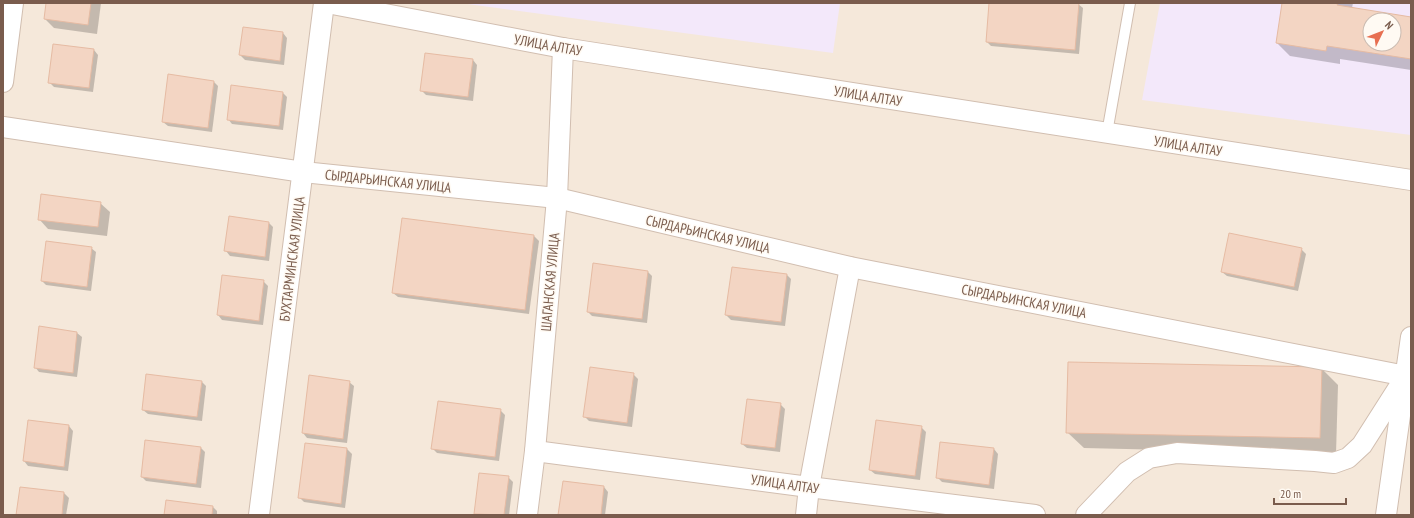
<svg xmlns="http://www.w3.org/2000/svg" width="1414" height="518" font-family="'PT Sans Narrow',sans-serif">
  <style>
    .residential { fill: #f5e8da; fill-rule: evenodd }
    .education { fill: #f3e8fa; fill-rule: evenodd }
    .shadow { fill: #0003; fill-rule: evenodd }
    .building { fill: #f3d5c3; stroke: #e6bba3; fill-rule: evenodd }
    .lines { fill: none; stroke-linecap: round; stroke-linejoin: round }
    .lane-casing { stroke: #d1beb0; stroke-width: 12 }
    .street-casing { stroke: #d1beb0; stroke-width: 22 }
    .lane { stroke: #fff; stroke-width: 10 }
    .street { stroke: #fff; stroke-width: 20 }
    .labels { text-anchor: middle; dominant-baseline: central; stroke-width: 3; stroke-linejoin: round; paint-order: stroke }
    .street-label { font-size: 14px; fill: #7a5c4d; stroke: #fffaf3 }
  </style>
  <rect width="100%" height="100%" fill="#fdf6ec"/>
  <path class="residential" d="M3,3h1408v512h-1408zM1370,20h24v24h-24z"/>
  <g class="education">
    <path d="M460,3h380l-7,50z"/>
    <path d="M1160,3h251v132l-269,-35zM1370,20h24v24h-24z"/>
  </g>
  <g class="shadow">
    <path d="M47,3h54l-4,31 -43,-6 -9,-9z"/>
    <path d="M990,3l88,1 5,4 -4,46 -88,-8 -4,-4z"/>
    <path d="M1283,3h70l-1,5 59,10v52l-71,-11v5l-50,-8 -13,-13zM1370,20h24v24h-24z"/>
    <path d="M283,33l4,5 -3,27 -39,-5 -5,-5z"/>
    <path d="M94,50l4,5 -5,37 -39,-5 -5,-5z"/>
    <path d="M473,60l4,5 -4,36 -47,-6 -5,-5z"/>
    <path d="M214,82l4,4 -6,46 -44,-6 -5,-4z"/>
    <path d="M283,93l4,4 -4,33 -51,-6 -4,-5z"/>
    <path d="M100,203l10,9 -3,24 -59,-7 -9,-10z"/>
    <path d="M403,219l131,17 5,5 -10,73 -131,-17 -5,-4z"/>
    <path d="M269,223l4,4 -4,34 -39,-5 -4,-5z"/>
    <path d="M91,248l5,4 -5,39 -45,-6 -4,-4z"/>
    <path d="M1301,249l5,5 -8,37 -71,-15 -5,-4z"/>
    <path d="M648,272l4,4 -5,47 -55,-7 -4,-4z"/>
    <path d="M787,275l4,4 -6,47 -54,-6 -5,-5z"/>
    <path d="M263,281l5,5 -5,39 -41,-5 -4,-5z"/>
    <path d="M77,333l5,4 -5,40 -38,-5 -4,-5z"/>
    <path d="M1321,368l17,17 -2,69 -252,-6 -17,-16z"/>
    <path d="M633,374l5,5 -6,48 -43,-6 -4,-4z"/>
    <path d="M202,382l4,4 -4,35 -54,-7 -5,-4z"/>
    <path d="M349,382l5,4 -7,57 -40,-5 -4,-5z"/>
    <path d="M780,404l5,5 -5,43 -33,-4 -5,-4z"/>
    <path d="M500,410l5,5 -6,46 -62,-8 -5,-5z"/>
    <path d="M69,426l4,5 -5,40 -40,-5 -4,-5z"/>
    <path d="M921,427l5,5 -6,48 -45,-6 -5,-4z"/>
    <path d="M306,444l41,5 5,5 -7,54 -41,-6 -4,-4z"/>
    <path d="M201,448l4,4 -4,36 -55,-7 -4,-4z"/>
    <path d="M994,449l4,5 -4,35 -52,-7 -5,-5z"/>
    <path d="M508,477l5,5 -4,33h-33l-1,-1z"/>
    <path d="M604,487l4,5 -3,23h-46z"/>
    <path d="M21,488l43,5 5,5 -3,17h-49z"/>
    <path d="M213,507l4,4v4h-52z"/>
  </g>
  <g class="building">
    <path d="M46,3h45l-3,22 -44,-6z"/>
    <path d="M989,3h90l-4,47 -89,-8z"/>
    <path d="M1282,3h56l-1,2 74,12v42l-84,-13 -1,5 -50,-8zM1370,20h24v24h-24z"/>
    <path d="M243,27l40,5 -3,29 -41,-6z"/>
    <path d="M53,44l41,5 -5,39 -41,-5z"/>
    <path d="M425,53l48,6 -5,38 -48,-6z"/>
    <path d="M168,74l46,7 -6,47 -46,-6z"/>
    <path d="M231,85l52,7 -4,34 -52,-6z"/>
    <path d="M41,194l60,8 -3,25 -60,-7z"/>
    <path d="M229,216l40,6 -4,35 -41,-6z"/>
    <path d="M402,218l132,17 -9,75 -133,-17z"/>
    <path d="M1229,233l73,15 -8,39 -73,-15z"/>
    <path d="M46,241l46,6 -5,40 -46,-6z"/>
    <path d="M593,263l55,8 -6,48 -55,-7z"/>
    <path d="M732,267l55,7 -6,48 -56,-7z"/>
    <path d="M222,275l42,5 -5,41 -42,-6z"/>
    <path d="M39,326l38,6 -4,41 -39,-5z"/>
    <path d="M1068,362l254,5 -2,71 -254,-5z"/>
    <path d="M590,367l44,6 -7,50 -44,-6z"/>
    <path d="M146,374l56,7 -5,36 -55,-7z"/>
    <path d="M309,375l41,6 -7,58 -41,-6z"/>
    <path d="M747,399l34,4 -6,45 -34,-4z"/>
    <path d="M438,401l63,8 -6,48 -64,-8z"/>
    <path d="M28,420l41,5 -5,42 -41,-6z"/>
    <path d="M876,420l46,6 -7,50 -46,-6z"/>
    <path d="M145,440l56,7 -5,37 -55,-7z"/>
    <path d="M940,442l54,6 -5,37 -53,-7z"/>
    <path d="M305,443l42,5 -6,56 -43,-6z"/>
    <path d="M479,473l30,3 -5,39 -30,-1z"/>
    <path d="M563,481l41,5 -3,29h-43z"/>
    <path d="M20,487l44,5 -2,23h-46z"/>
    <path d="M166,500l47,6 -1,9h-48z"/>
  </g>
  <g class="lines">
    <g class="lane-casing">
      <path id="lane" d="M1107,133l23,-130"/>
    </g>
    <g class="street-casing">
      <g id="street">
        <path d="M327,3l236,45 848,132"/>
        <path d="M3,82l10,-79"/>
        <path d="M3,127l300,45 254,26 293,69 561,110"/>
        <path d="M535,451l274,36 226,28"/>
        <path d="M259,515l65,-512"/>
        <path d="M527,515l8,-64 22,-253 6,-150"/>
        <path d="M806,515l3,-28 41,-220"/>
        <path d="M1086,515l41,-43 22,-14 28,-5 138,8 19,2 14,-5 14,-13 44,-69"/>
        <path d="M1386,515l25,-178"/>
      </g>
    </g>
    <use href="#lane" class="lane"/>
    <use href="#street" class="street"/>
  </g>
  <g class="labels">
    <g class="street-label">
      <text transform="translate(548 45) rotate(10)">УЛИЦА АЛТАУ</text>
      <text transform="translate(868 96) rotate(9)">УЛИЦА АЛТАУ</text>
      <text transform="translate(1188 146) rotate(9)">УЛИЦА АЛТАУ</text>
      <text transform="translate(388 181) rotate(6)">СЫРДАРЬИНСКАЯ УЛИЦА</text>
      <text transform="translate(708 234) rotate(13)">СЫРДАРЬИНСКАЯ УЛИЦА</text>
      <text transform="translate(292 259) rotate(-83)">БУХТАРМИНСКАЯ УЛИЦА</text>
      <text transform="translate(550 282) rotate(-85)">ШАГАНСКАЯ УЛИЦА</text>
      <text transform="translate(1024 301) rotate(11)">СЫРДАРЬИНСКАЯ УЛИЦА</text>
      <text transform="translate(785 484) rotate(8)">УЛИЦА АЛТАУ</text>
    </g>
  </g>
  <rect width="1414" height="518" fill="none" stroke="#7a5c4d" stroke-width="8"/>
  <g transform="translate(1382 32) rotate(47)"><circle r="19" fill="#fffaf3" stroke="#cabbb1"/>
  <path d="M0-3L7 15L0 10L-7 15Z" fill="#e76f51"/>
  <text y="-6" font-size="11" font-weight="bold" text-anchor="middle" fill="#7a5c4d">N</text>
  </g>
  <path d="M1274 498v6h72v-6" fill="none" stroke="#7a5c4d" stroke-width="2"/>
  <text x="1280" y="498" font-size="12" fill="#7a5c4d" stroke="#fffaf3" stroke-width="3" paint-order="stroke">20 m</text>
</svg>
